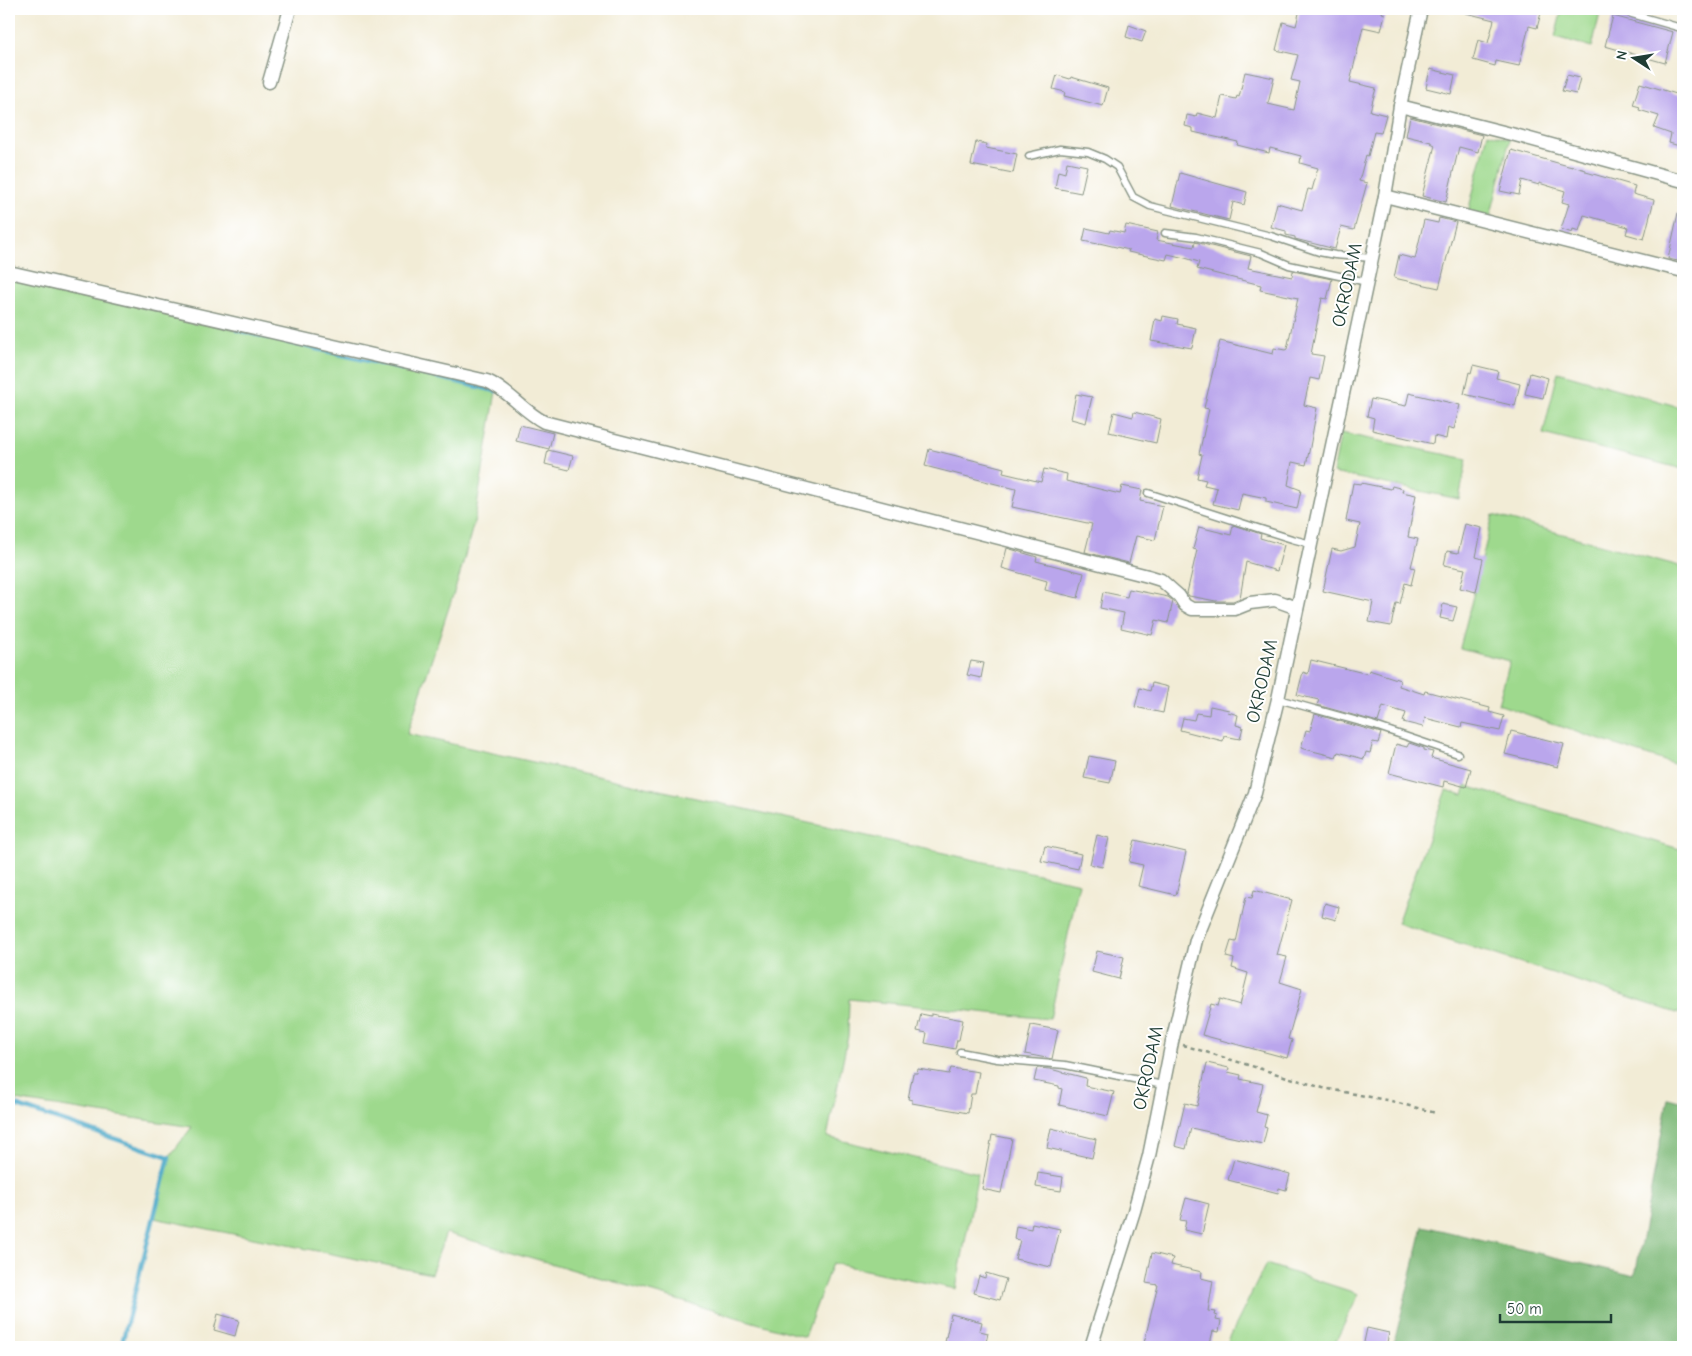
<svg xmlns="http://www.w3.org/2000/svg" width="1692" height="1356" font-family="'Comic Neue',sans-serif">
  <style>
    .green { fill: #9ed98d; stroke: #5e8b60 }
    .forest { fill: #7eb978; stroke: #4e7b56 }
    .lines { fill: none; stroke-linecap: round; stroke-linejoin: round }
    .stream { stroke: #49a8c8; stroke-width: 4.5 }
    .building { fill: #baa6ec }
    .lane-casing { stroke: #889485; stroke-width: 9 }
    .street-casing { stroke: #889485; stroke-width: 15 }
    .path { stroke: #889485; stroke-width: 2.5; stroke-dasharray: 4 4; stroke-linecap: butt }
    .lane { stroke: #fff; stroke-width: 6 }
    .street { stroke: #fff; stroke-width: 12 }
    .labels { text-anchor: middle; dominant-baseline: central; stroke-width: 4; stroke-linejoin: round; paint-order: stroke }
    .street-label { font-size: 19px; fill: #1f3d34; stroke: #fff }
  </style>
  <rect width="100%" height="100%" fill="#fff"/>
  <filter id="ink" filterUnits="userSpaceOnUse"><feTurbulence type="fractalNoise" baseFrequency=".02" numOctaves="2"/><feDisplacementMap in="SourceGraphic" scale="10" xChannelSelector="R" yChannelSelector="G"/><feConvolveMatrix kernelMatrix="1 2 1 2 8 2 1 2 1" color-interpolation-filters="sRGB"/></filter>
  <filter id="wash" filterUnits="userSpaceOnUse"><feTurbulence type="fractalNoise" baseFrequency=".0096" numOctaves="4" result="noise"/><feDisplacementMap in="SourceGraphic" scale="20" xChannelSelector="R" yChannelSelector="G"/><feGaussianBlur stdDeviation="1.12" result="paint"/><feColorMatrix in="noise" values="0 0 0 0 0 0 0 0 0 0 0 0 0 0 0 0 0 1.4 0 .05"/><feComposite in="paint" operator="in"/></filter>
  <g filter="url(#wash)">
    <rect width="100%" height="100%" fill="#f2ecd6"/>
    <g class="green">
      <path d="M1562,9h39l-9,38 -37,-10z"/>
      <path d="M1488,133l22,6 -20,79 -22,-6z"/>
      <path d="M9,276l487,115 -21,127 -15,56 -53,160 672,149 -29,136 -201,-20 -1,37 -21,101 151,36 -22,116 -124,-26 -27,74 -359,-104 -15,41 -277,-56 15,-61 23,-30 -183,-28z"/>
      <path d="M1558,372l125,36v61l-140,-35z"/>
      <path d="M1341,433l126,26 -8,40 -126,-26z"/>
      <path d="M1493,515l190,52v200l-101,-33 -84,-30 12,-43 -50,-13z"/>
      <path d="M1466,786l217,64v165l-286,-92 49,-133 17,5z"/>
      <path d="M1266,1264l93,30 -26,53h-108z"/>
    </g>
    <path class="forest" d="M1668,1098l15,4v245h-290l30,-121 212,50z"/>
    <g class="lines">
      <g class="stream">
        <path d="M237,330l259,61"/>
        <path d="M9,1103l160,54 -48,190"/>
      </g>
    </g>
    <g id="blocks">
      <g class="building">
        <path d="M1300,9h83l-1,4 3,1 -4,17 -18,-4 -13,55 26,6 -6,23 16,4 -5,18 -7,-1 -6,24 -2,-1 -7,26 8,2 -13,47 -13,-3 -6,22 -40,-10v-2l-9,-2v-4l-15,-4 6,-24 25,7 6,-21 4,1 6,-22 -18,-5 1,-7 -31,-8 -1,5 -32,-8 1,-3 -45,-10v-4l-8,-2 2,-11 9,2 1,-4 20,5 5,-22 14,3 1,-3 2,1 6,-25 29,6 -6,26 26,6 6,-28 -9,-2 7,-25 -22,-5 7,-28 13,4z"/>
        <path d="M1467,9h75l-5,19 -8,-2 -10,40 -23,-5 -1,5 -22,-6 5,-20 10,3 6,-23 -28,-7z"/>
        <path d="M1613,16l60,16 -8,31 -60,-17z"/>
        <path d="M1129,25l17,6 -4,11 -16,-5z"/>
        <path d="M1430,69l25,6 -4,19 -25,-6z"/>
        <path d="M1057,75l13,4 1,-2 37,11 -5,18 -39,-10 1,-4 -12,-3z"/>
        <path d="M1567,75l13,3 -4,16 -14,-3z"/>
        <path d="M1640,83l43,13v51l-14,-4 2,-9 -17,-6 5,-12 -20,-6 1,-3 -7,-2z"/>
        <path d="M1410,117l72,18 -4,17 -19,-5 -13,55 -24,-6 13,-51 -4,-2v-1l-25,-6z"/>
        <path d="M976,142l11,2 -1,4 31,6 -4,19 -42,-8z"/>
        <path d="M1511,150l61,17v-1l14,4v2l49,14 -2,8 21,6 -10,39 -18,-5 2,-7 -44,-12 -5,16 -6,-2 -1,4 -11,-4 8,-25 -7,-2 3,-11 -26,-8v2l-17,-5 -3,15 -19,-4z"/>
        <path d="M1067,162l20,4 -6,27 -26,-5 3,-17 7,2z"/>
        <path d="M1180,173l67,19 -3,13 -11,-3 -4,18 -57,-14z"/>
        <path d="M1678,213l5,1v48l-15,-3z"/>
        <path d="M1439,218l17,4 -17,66 -45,-10 5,-23 16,4 9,-39 14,3z"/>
        <path d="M1126,225l32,7 -2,8 38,7 1,-5 56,14 -3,12 44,9 1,-6 39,8 -5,20 -5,-1 -11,56 13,2 -5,24 -9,-2 -6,27 13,3 -7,39 -4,18 -14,-3 -4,23 13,5 -4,19 -31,-7v-4l-24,-5 -4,17 -25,-6 4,-16 -13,-3 2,-5 -9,-2 5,-23 -3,-1 10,-45 -5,-1 16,-67 53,13 1,-6 11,2 2,-1 11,-51 -38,-8 1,-5 -64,-16 2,-7 -14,-4 -17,-4 -2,6 -38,-8 1,-2 -30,-7 -1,1 -15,-3 3,-13 23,5 1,-3 14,3z"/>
        <path d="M1163,316l15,3 -1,5 19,4 -4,20 -41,-7 4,-22 7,2z"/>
        <path d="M1473,365l25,6 -2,7 24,6 -5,22 -51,-12 5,-22 2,1z"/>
        <path d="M1530,373l18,5 -5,20 -18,-4z"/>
        <path d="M1409,393l51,12 -6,24 -6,-2 -2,12 -12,-3 -1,8 -61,-14 2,-12 -7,-2 4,-17 35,7z"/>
        <path d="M1076,394l16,3 -6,26 -15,-4z"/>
        <path d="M1114,412l19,5 1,-5 27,7 -5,24 -47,-11z"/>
        <path d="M520,425l33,8 -4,16 -33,-8z"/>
        <path d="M929,449l75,19 -1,5 38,9 3,-13 23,5 -1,7 54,13 2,-8 20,4 -2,11 23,5 -8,34 -19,-4 -7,27 -44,-11 7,-28 -80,-17 4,-18 -91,-23z"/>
        <path d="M548,450l25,6 -4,14 -24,-6z"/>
        <path d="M1353,483l8,1v-1l30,6 1,-3 11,3 -1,3 14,3 -8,42 10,2 -7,28 4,1 -4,17 -6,-2 -5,21 -4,-1 -5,23 -22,-4 4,-20 -50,-11 9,-42 9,2 14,-4 5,-23 -14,-3z"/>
        <path d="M1465,524l17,4 -6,29 7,2 -7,33 -16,-4 5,-19 -21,-4 3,-14 11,2z"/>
        <path d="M1233,525l28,9 -1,4 24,7 -7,26 -31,-9 -6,36 -7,3h-17l-27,-5 -2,-3 10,-43 -4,-1 6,-22 32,8z"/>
        <path d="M1007,548l30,9 -1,4 48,12 -6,25 -33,-8 2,-9 -45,-13z"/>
        <path d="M1129,589l39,8 5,4 -5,22 -12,-3 -4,15 -31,-7 3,-15 -24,-5 3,-16 24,5z"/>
        <path d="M1443,604l14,3 -4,14 -13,-3z"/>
        <path d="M1311,660l57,14 1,-4 31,10 -1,6 25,8 1,-3 65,17 -1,4 15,4 -4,15 -38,-8 -1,4 -36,-9 -2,9 -20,-5 3,-9 -23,-7 -5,16 -61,-17 2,-5 -22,-5 6,-23 5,2z"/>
        <path d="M971,661l13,2 -3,15 -14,-3z"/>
        <path d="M1152,683l16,4 -5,26 -28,-6 5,-19 10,3z"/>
        <path d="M1210,706l19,4 -1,2 10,3 -2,10 7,2 -3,12 -16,-3 -1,5 -43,-11 3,-12 11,2 2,-7 13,2z"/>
        <path d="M1315,714l66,19 -3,10 -5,-1 -3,11 -4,-1 -2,7 -26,-7 -2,5 -35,-9 5,-18 4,1z"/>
        <path d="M1511,731l53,13 -6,23 -53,-13z"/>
        <path d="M1409,743l15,5v2l9,2 -2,6 40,11 -5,18 -22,-6 -1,6 -54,-14 7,-29 11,3z"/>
        <path d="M1089,756l26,5 -5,22 -26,-5z"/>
        <path d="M1097,835l12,3 -7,29 -12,-3z"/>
        <path d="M1135,840l51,12 -10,43 -38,-9 5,-21 -14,-3z"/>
        <path d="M1045,846l36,8 -3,15 -37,-8z"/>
        <path d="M1254,890l38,10 -15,55 10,2 -7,25 22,7 -14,50 4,1 -5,18 -85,-23 9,-31 7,2 2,-7 20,6 8,-32 -16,-5 2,-9 -8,-2 5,-16 5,1 10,-45 6,1z"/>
        <path d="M1325,903l14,4 -3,13 -14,-4z"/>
        <path d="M1097,951l27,6 -5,22 -27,-7z"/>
        <path d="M921,1014l10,2v-2l32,6 -4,20h-2l-2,9 -30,-6 2,-10 -10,-2z"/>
        <path d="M1031,1025l27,5 -6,29 -27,-5z"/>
        <path d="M1207,1063l22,5 -1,4 13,3 -1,4 23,5 -7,28 11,3 -3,12 3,1 -4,16 -72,-16 -5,21 -11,-3 10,-43 12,3z"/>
        <path d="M951,1068l28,4 -4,22h-4l-3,19 -56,-10v-3l-4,-1 5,-26h4l1,-4 31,5z"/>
        <path d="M1037,1068l13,1 36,9 -1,8 29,6 -6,24 -49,-11 3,-16 -3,-1v-2l-25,-5z"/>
        <path d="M1051,1128l45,11 -4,19 -45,-10z"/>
        <path d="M992,1135l20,4 -11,54 -19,-4z"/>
        <path d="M1234,1159l56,15 -4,16 -7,-2 -1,5 -50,-13z"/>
        <path d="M1038,1173l25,4 -2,14 -25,-4z"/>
        <path d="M1186,1198l23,6 -7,30 -18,-4 2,-9 -6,-1z"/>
        <path d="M1032,1223l28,6 -9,38 -36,-8 5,-19 -6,-1 2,-13 15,3z"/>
        <path d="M1152,1253l21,5 -2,7 31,7 -1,6 12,3 -5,30 7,1 -1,3 3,1 -1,4 5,1 -2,11 -6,-1 -4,16h-66l15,-62 -12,-2z"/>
        <path d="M986,1273l20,6 -6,21 -26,-7 5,-17 6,2z"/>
        <path d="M218,1314l21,6 -4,16 -21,-6z"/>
        <path d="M951,1314l31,8 -2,9 8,2 -3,14h-41z"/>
        <path d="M1367,1328l22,5 -3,14h-23z"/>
      </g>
    </g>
  </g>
  <g filter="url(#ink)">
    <use href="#blocks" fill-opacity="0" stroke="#889485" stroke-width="1"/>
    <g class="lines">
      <g class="lane-casing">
        <g id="lane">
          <path d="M1615,9l66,19"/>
          <path d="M1029,156l31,-7 28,3 17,7 12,8 16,30 17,9 121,30 48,16 16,3 37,3"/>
          <path d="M1165,233l31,4 65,16 28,12 78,17"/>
          <path d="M1148,493l144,46 19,5"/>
          <path d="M1278,699l94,26 86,29"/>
          <path d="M960,1052l37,7 68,6 98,20"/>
        </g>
      </g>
      <g class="street-casing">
        <g id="street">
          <path d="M269,82l21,-73"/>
          <path d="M1400,106l115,29 168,46"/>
          <path d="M1385,196l298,75"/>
          <path d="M9,272l478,109c21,9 36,30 57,41l604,154 13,4 18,16 6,9 7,4h43l15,-6 25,-3 22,8"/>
          <path d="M1091,1347l43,-136 15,-55 23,-114 24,-102 59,-147 23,-94 94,-441 13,-62 15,-90 21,-97"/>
        </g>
      </g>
      <g class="path">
        <path d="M1680,116l3,1"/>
        <path d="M1183,1045l140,43 68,13 45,12"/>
        <path d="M1106,1343l7,4"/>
      </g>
      <use href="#lane" class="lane"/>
      <use href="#street" class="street"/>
    </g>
  </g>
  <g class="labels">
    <g class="street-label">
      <text transform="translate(1347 285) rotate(-78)">OKRODAM</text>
      <text transform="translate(1262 681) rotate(-77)">OKRODAM</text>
      <text transform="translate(1148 1068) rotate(-78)">OKRODAM</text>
    </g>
  </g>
  <rect width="1692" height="1356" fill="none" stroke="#fff" stroke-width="30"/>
  <g transform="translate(1634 58) rotate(282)" stroke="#ffffff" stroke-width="4" paint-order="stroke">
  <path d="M0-4L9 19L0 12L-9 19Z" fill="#1f3d34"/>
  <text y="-8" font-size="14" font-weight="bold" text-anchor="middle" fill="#1f3d34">N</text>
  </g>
  <path d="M1500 1314v8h111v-8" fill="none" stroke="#1f3d34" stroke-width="2.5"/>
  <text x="1507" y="1314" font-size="15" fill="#1f3d34" stroke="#ffffff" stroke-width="4" paint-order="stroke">50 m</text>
</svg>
